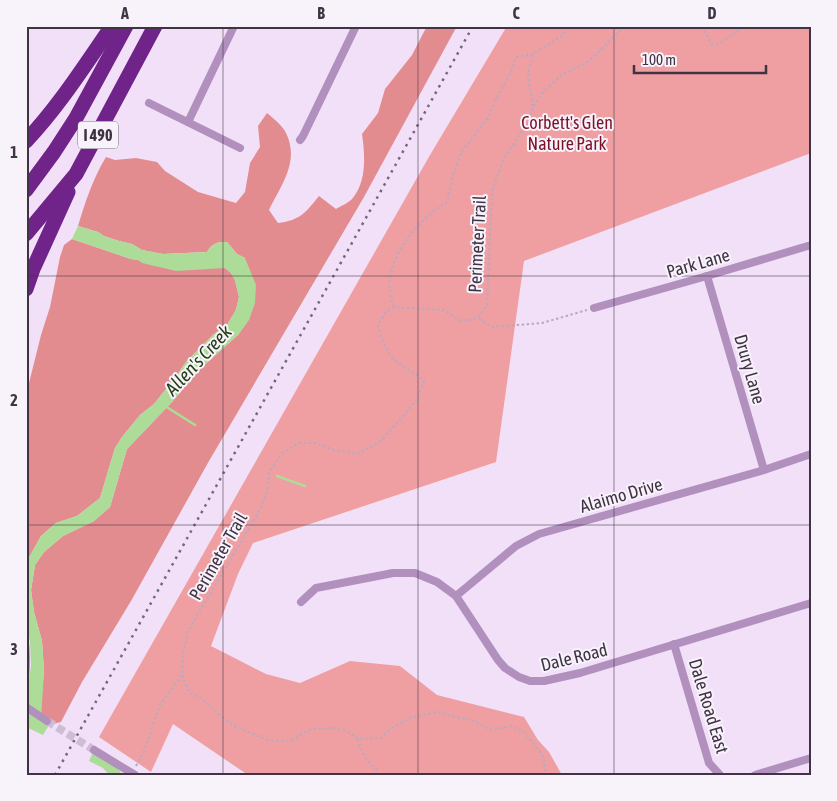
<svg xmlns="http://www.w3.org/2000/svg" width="837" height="801" font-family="'Asap Condensed',sans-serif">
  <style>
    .green { fill: #ef9fa2 }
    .forest { fill: #e38c90 }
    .water { fill: #acdc97 }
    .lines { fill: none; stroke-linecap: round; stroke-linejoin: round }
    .stream { stroke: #acdc97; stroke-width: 2.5 }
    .minor-tunnel { stroke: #cebdd5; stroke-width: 8; stroke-dasharray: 8 4; stroke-linecap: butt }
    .path { stroke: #b9a9bf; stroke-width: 2; stroke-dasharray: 2.5 2.5; stroke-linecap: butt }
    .minor { stroke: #b190be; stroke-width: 8 }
    .motorway { stroke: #702388; stroke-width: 15 }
    .rail { stroke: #75677b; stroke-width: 2.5; stroke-dasharray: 2.5 5; stroke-linecap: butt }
    .grid { fill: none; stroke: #3f3344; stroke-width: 1; stroke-opacity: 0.55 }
    .labels { text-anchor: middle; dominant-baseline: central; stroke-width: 4; stroke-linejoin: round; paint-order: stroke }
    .shield { fill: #f8f2fb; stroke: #766c7b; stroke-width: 1 }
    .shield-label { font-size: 16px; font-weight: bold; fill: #3f3344 }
    .park-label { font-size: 18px; fill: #7a1327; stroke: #f8f2fb }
    .street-label { font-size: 18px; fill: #3f3344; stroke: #f8f2fb }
    .water-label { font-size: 19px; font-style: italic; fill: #1e3d0e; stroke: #f8f2fb }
    .neatline { fill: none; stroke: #3f3344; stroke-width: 2 }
    .grid-label { font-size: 16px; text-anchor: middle; font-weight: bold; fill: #3f3344 }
  </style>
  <rect width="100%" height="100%" fill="#f2e0f9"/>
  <path class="green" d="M507,26h304v127l-287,108 -28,201 -243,81 -15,31 -27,72 55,28 34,9 50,-22 50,5 37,29 87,22 14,23 11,12 13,23h-314l-75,-51 -22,48 -52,-35 331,-582z"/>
  <g class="forest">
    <path d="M427,26h30l-93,171 -155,264 -78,140 -49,81 -21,40 -12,3 -9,-5 4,-50 -2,-29 -8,-29 -3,-22 4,-25 9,-13 19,-16 31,-15 16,-14 17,-58 45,-47 28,-33 39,-35 6,-76 -8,-4 -10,-12c-10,0 -15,1 -20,10l-44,2 -21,-4 -10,-6 -13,-3 -15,-5 -6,-4 -20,-6c7,-23 15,-48 28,-69l9,3 21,-2 21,4 8,9 33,21 38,11 9,-11 5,-29 10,-16 -2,-21 9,-13c6,5 16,13 19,20 14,29 -5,52 -17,77l9,13c23,-3 27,-10 41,-27l17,13c5,-3 12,-6 16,-10 15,-17 13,-44 10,-65l16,-21 7,-24 27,-34z"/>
    <path d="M72,239l59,20 78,9h16l6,5 4,7 4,17 -3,13 -9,15 -13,9 -28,28 -9,13 -23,29 -14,11 -18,22 -7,11 -15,50 -23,18 -21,7 -15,13 -15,27v-168l15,-60 9,-28 10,-50 4,-12z"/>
    <path d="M26,624c5,22 5,42 2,64l-2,-1z"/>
  </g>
  <g class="water">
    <path d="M78,226l20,6 6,4 15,5 13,3 10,6 21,4 44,-2c5,-9 10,-10 20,-10l10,12 8,4 11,27 -1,18 -6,17 -10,14 -39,35 -28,33 -45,47 -17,58 -16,14 -31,15 -19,16 -9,13 -4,25 3,22 8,29 2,29 -3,50 8,5 -6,10 -17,-8v-26l5,-35 -1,-24 -4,-18v-61l15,-27 15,-13 21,-7 23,-18 15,-50 7,-11 18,-22 14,-11 23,-29 9,-13 28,-28 13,-9 9,-15 3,-13 -4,-17 -4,-7 -6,-5 -49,3 -34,-8 -4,-3 -7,-1 -59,-20z"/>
    <path d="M93,752l25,16 4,7h-13l-6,-7 -14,-7z"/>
  </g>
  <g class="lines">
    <g class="stream">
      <path d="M165,406l30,19"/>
      <path d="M277,476l28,10"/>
    </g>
    <path class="minor-tunnel" d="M47,721l47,29"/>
    <g class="path">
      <path d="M702,26l10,19c14,-2 23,-16 37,-19"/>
      <path d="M533,106l-5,-32 5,-20 29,-18 8,-10"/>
      <path d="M394,307c-2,-5 -3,-10 -4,-15 -5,-35 30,-74 57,-90l7,-30 8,-21 26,-33 11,-25 11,-19 6,-17 17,-3"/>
      <path d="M479,319l13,8 50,-4 45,-13"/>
      <path d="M182,675l7,17 13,7 18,16 14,11 34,14 17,1 9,-2 17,-10 18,-1 16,2 13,9 23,-1 11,-10 18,-10 26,-6 38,9 16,9 21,-4 13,6 19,24 3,19"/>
      <path d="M358,739c3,14 9,23 20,32l1,4"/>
      <path d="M136,766l8,-15 16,-46 22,-30 1,-20 5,-24 73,-123 7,-20 1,-15 13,-20 17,-10h17l18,7 23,4 23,-12 36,-41 8,-20c-8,-8 -17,-11 -26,-18 -12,-10 -16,-23 -20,-38l8,-13 8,-5 50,3 17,11 17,-3 9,-13 5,-115 12,-32 25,-36 4,-15 11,-16 19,-17 25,-12 34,-33 6,-3"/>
    </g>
    <g class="minor">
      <path d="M149,103l91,45"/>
      <path d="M188,122l46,-96"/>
      <path d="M300,140l3,-4 53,-110"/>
      <path d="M707,276l57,194"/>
      <path d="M594,308l113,-32 104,-31"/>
      <path d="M456,596l60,-50 23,-12 225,-64 47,-16"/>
      <path d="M301,602l15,-14 77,-15h22l22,9 19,14 42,64 7,8 14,9 11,4h14l36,-8 231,-70"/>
      <path d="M674,644l35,119 11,12"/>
      <path d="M26,707l21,14"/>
      <path d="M94,750l41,25"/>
      <path d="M755,775l56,-17"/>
    </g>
    <g class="motorway">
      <path d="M26,141c33,-35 59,-76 86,-115"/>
      <path d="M26,190l28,-38 22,-34 50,-92"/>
      <path d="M26,234l50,-60 79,-148"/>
      <path d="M26,289l7,-20 35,-77"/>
    </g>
    <path class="rail" d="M55,775l418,-749"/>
  </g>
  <path class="grid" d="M223,26v749M418,26v749M614,26v749M26,276h785M26,525h785"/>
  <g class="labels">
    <rect class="shield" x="78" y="121.5" width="40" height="27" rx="4"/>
    <g class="shield-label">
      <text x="98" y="135">I 490</text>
    </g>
    <g class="park-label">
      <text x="567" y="122">Corbett's Glen<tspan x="567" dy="21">Nature Park</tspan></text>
    </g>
    <g class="street-label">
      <text transform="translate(477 244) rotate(-87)">Perimeter Trail</text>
      <text transform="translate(698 263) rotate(-16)">Park Lane</text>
      <text transform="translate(750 369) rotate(74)">Drury Lane</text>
      <text transform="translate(621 495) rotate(-16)">Alaimo Drive</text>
      <text transform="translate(218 556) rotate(-60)">Perimeter Trail</text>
      <text transform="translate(574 657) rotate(-14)">Dale Road</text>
      <text transform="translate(709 706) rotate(73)">Dale Road East</text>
    </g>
    <g class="water-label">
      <text transform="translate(198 360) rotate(-47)">Allen's Creek</text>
    </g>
  </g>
  <rect width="837" height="801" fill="none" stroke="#f8f2fb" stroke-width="55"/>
  <path d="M634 65v8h132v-8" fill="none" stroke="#3f3344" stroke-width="2.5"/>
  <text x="642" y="65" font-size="15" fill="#3f3344" stroke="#f8f2fb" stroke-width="4" paint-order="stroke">100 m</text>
  <rect x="28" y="28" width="782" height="746" class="neatline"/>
  <g class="grid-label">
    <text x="125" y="19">A</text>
    <text x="321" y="19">B</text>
    <text x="516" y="19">C</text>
    <text x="712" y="19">D</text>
    <text x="14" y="158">1</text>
    <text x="14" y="406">2</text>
    <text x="14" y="655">3</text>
  </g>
</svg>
